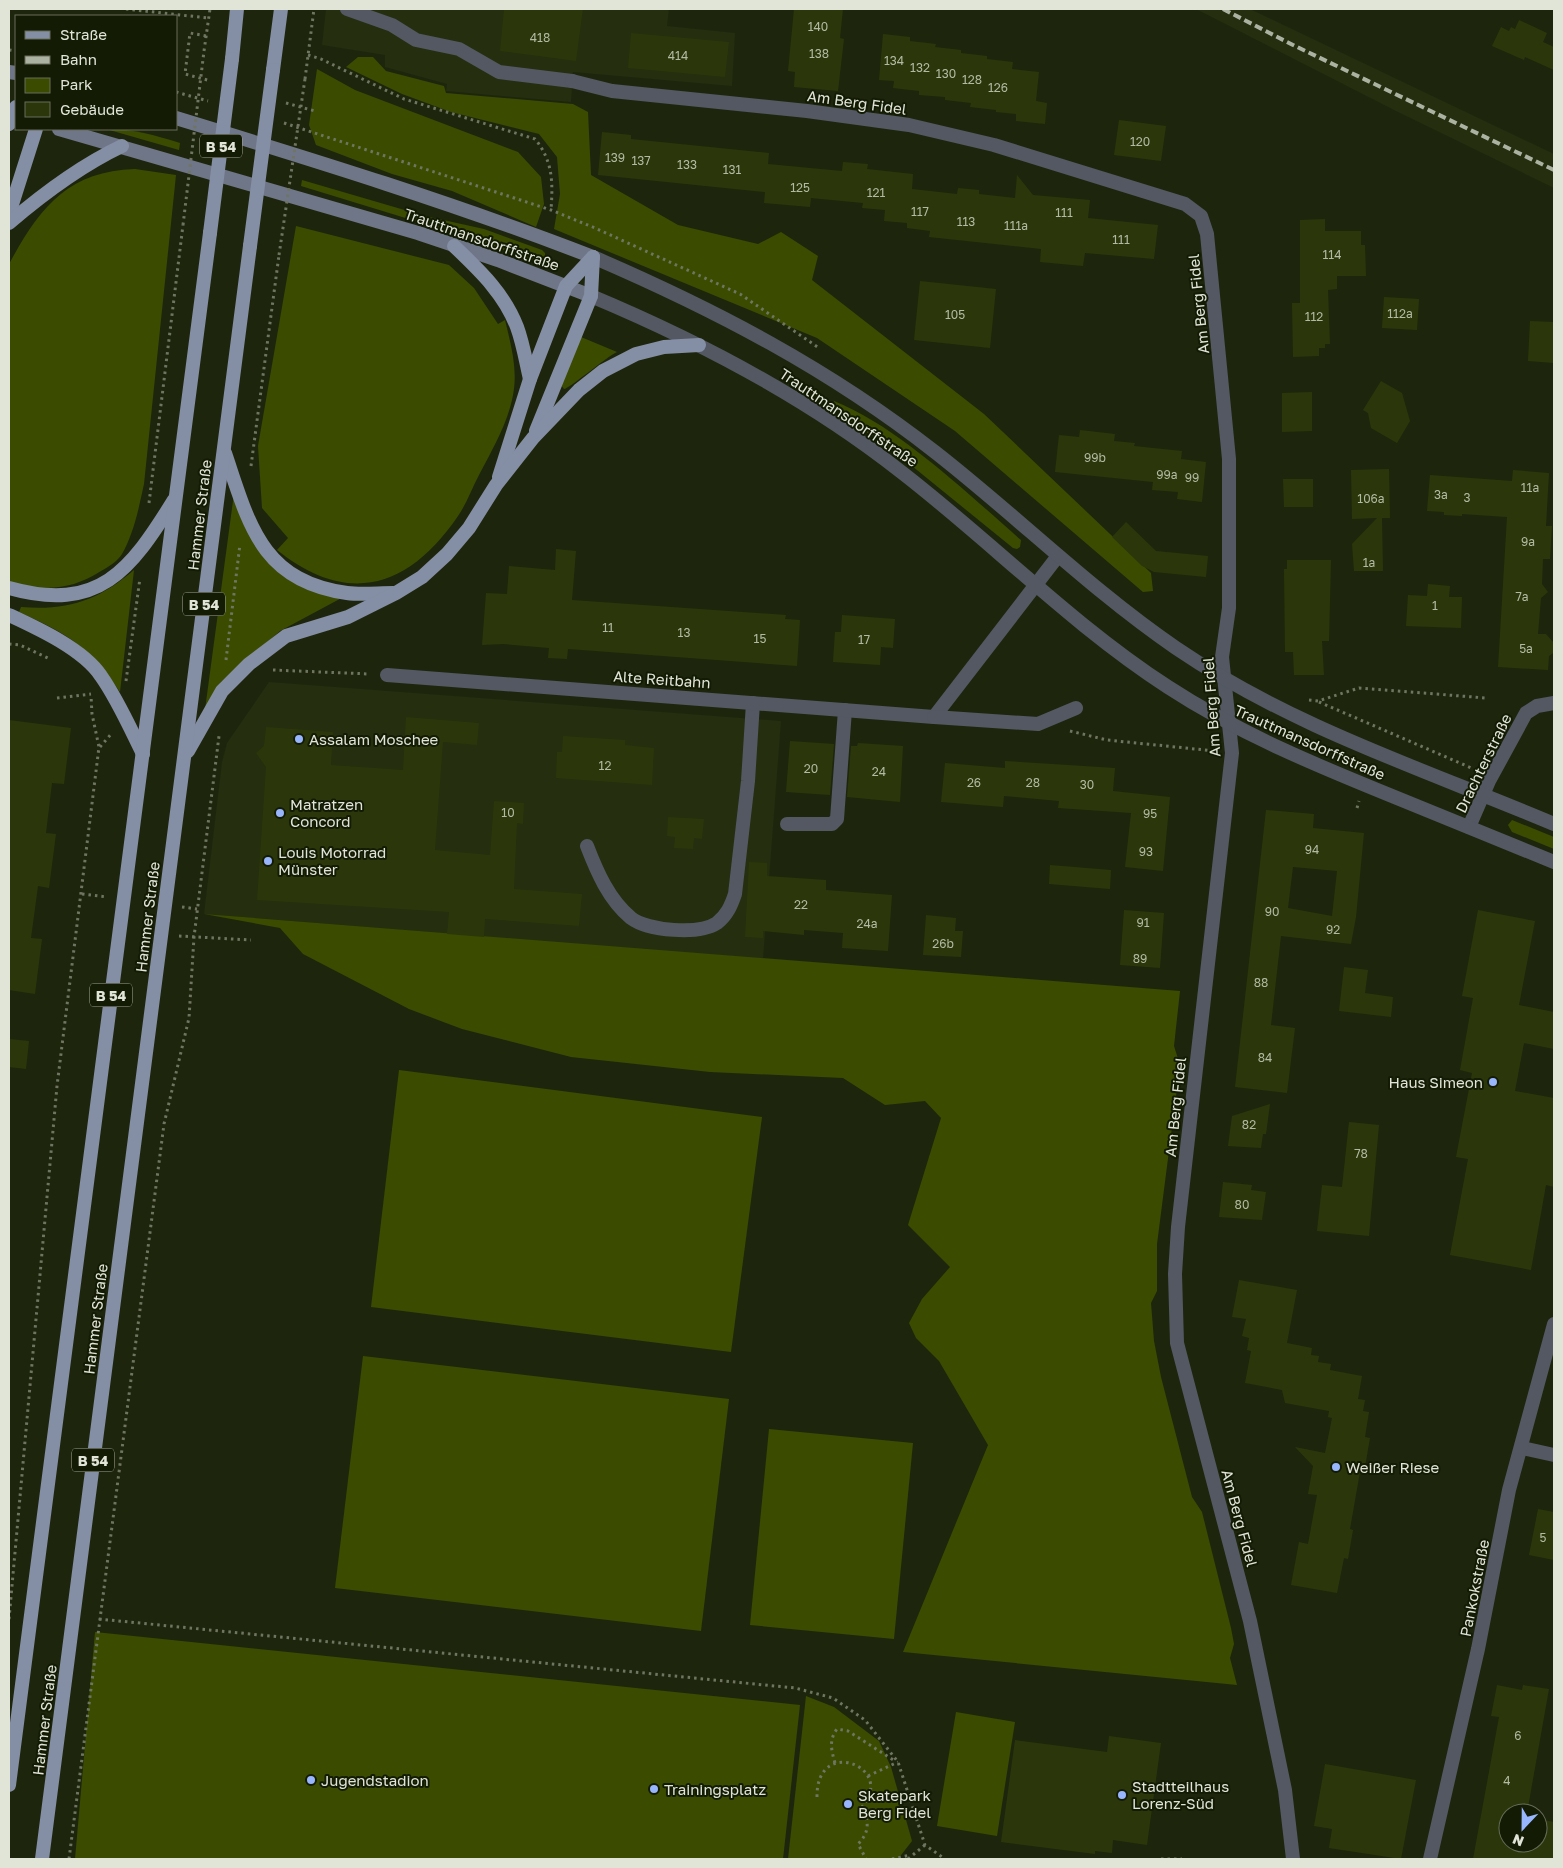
<svg xmlns="http://www.w3.org/2000/svg" width="1563" height="1868" font-family="'Golos Text',sans-serif">
  <style>
    .built { fill: #252e0f }
    .green { fill: #3b4c00 }
    .building { fill: #2b370a; fill-rule: evenodd }
    .lines { fill: none; stroke-linecap: round; stroke-linejoin: round }
    .path { stroke: #6f7561; stroke-width: 3; stroke-dasharray: 2.5 4; stroke-linecap: butt }
    .service { stroke: #535863; stroke-width: 14 }
    .minor { stroke: #535863; stroke-width: 14 }
    .tertiary { stroke: #535863; stroke-width: 14 }
    .secondary { stroke: #6f7688; stroke-width: 14 }
    .primary { stroke: #848ea4; stroke-width: 14 }
    .rail { stroke: #acb2a1; stroke-width: 4; stroke-dasharray: 8 4; stroke-linecap: butt }
    .path-bridge { stroke: #6f7561; stroke-width: 3; stroke-dasharray: 2.5 4; stroke-linecap: butt }
    .primary-bridge { stroke: #848ea4; stroke-width: 14 }
    .poi-dot { fill: #98b6fd; stroke: #141b04; stroke-width: 2 }
    .labels { text-anchor: middle; dominant-baseline: central; stroke-width: 4; stroke-linejoin: round; paint-order: stroke }
    .number-label { font-size: 12px; fill: #b3baa4 }
    .shield { fill: #141b04; stroke: #a3a898; stroke-width: 1 }
    .shield-label { font-size: 14px; font-weight: bold; fill: #e0e5d7 }
    .street-label { font-size: 15px; fill: #e0e5d7; stroke: #141b04 }
    .poi-label { font-size: 15px; fill: #e0e5d7; stroke: #141b04; text-anchor: start }
  </style>
  <rect width="100%" height="100%" fill="#1e250d"/>
  <g class="built">
    <path d="M326,9h343l-2,17 68,7 -3,53 -159,-14 -2,30 -125,-11 1,-7 -62,-17v-12l-63,-10z"/>
    <path d="M1196,9h54l304,145v34l-158,-77z"/>
    <path d="M269,682l512,39 -18,238 -559,-45 18,-152 5,-19z"/>
  </g>
  <g class="green">
    <path d="M358,57h15l13,14 58,15 2,7 127,11 15,8 3,63 87,50 80,19 23,-12 37,24 -6,24 172,134 167,159 2,18 -10,1 -188,-161 -138,-93 -263,-109 6,-35 -3,-37 -18,-23 -88,-22 -49,-18 -56,-27z"/>
    <path d="M317,69l38,21 163,62 23,25 3,27 -8,23 -84,-36 -60,-17 -76,-29 -7,-20z"/>
    <path d="M106,129c28,0 48,6 74,14l-1,7z"/>
    <path d="M135,169l41,6 -32,309c-5,23 -10,49 -22,70 -4,7 -14,13 -21,17 -32,20 -56,20 -92,11v-318c30,-55 58,-93 126,-95z"/>
    <path d="M302,180l123,36 59,13 58,21 3,3v5l-7,4 -90,-31 -147,-45z"/>
    <path d="M296,226l153,39 25,23 24,36 7,-4c6,25 13,50 8,75 -5,28 -21,55 -34,80 -7,13 -12,28 -21,41 -49,72 -110,91 -181,34l11,-12 -26,-30 -4,-62z"/>
    <path d="M581,337l36,15c-11,5 -48,37 -53,37l-3,-4z"/>
    <path d="M834,401c65,26 134,93 187,139l-1,7 -3,2 -4,-1 -117,-95 -64,-45z"/>
    <path d="M235,486l37,67 38,28 39,13 -69,37 -59,51 -17,35z"/>
    <path d="M134,570l-14,122c-29,-44 -53,-59 -101,-80l2,-5c47,4 78,-7 113,-37z"/>
    <path d="M1512,820l42,17v12l-42,-17 -4,-7z"/>
    <path d="M204,914l976,77 -6,55 6,19 -23,179v47l-6,12 3,38 7,36 31,120 10,15 29,116 3,16 -4,14 7,27 -334,-33 85,-207 -49,-84 -23,-23 -7,-15 13,-24 28,-32 -42,-42 33,-107 -16,-17 -40,4 -42,-27 -133,-6 -139,-15 -109,-28 -53,-20 -106,-55 -23,-26z"/>
    <path d="M399,1070l363,47 -31,235 -360,-45z"/>
    <path d="M363,1356l366,43 -28,232 -366,-43z"/>
    <path d="M769,1429l144,14 -19,196 -144,-14z"/>
    <path d="M95,1632l705,73 -17,154h-708z"/>
    <path d="M806,1696l28,11 45,34 12,26 21,74 -14,18h-110z"/>
    <path d="M956,1712l59,10 -18,114 -60,-10z"/>
  </g>
  <g class="building">
    <path d="M504,9h79l-7,52 -76,-10z"/>
    <path d="M794,9h49l-3,29 4,1 -6,52 -44,-4 1,-15 -7,-1z"/>
    <path d="M1519,20l28,13 -4,9 11,5v23l-29,-13 -1,3 -32,-14 9,-19 8,4 2,-4 4,2z"/>
    <path d="M631,33l98,9 -4,35 -97,-9z"/>
    <path d="M883,34l27,3v4l26,3 -1,3 26,3v3l26,3v3l26,3 -1,7 27,3 -3,29 11,2 -2,21 -29,-3v-7l-20,-2v-2l-26,-3 1,-4 -26,-3v-3l-26,-2v-4l-26,-3 1,-7 -15,-1z"/>
    <path d="M1119,120l47,6 -5,35 -47,-6z"/>
    <path d="M602,132l29,3v4l138,14 -1,11 74,7 1,-9 25,2 -1,5 46,5 -1,15 45,5 1,-6 21,2v4l36,4 2,-23 16,20 57,5 -2,18 70,7 -4,34 -69,-6 -2,13 -43,-4 1,-13 -112,-12 1,-6 -23,-3v-5l-23,-2 1,-11 -23,-2 1,-5 -52,-5 -1,9 -46,-4 1,-11 -167,-17z"/>
    <path d="M1325,219v12h36v14h4l1,31h-29v13l-9,1 2,54h-5v4h-6v8l-26,1 -1,-54h8v-83z"/>
    <path d="M920,281l76,8 -6,59 -76,-8z"/>
    <path d="M1384,297l35,2 -2,31 -35,-2z"/>
    <path d="M1530,321l24,1v41l-26,-2z"/>
    <path d="M1381,381l21,12 8,28 -13,22 -26,-15 -3,-15 -5,-3z"/>
    <path d="M1312,392v39l-30,1v-39z"/>
    <path d="M1080,430l35,4 -1,7 21,2 -1,3 48,5 -1,8 25,3 -4,40 -25,-3 1,-7 -26,-2 1,-8 -98,-10 4,-37 20,2z"/>
    <path d="M1389,469l1,49h-8l1,53h-29l-2,-27 25,-26 -25,1 -1,-49z"/>
    <path d="M1513,470l36,3 -3,53h6l-2,33h-7l-1,25 6,8 -7,6 -3,36h8l7,8v11l-4,3 -1,14 -50,-3 9,-150 -45,-3v2l-18,-1v-3l-17,-1 3,-36 82,6z"/>
    <path d="M1283,479h30v28h-29z"/>
    <path d="M1126,522l30,29 52,5 -2,21 -52,-5 -12,-6 -30,-29z"/>
    <path d="M556,549l20,2 -4,49 214,15 -1,4 15,1 -3,46 -229,-17 -1,10 -19,-1 1,-10 -46,-4 -21,1 4,-52 21,1 2,-28 46,4z"/>
    <path d="M1287,560h44l-2,81h-7l2,34h-30l-1,-23h-8l-1,-83h3z"/>
    <path d="M1428,584l22,2 -1,11h13l-1,31 -55,-2 2,-31 19,1z"/>
    <path d="M842,615l53,4 -2,29 -12,-1 -1,18 -47,-3 2,-30h6z"/>
    <path d="M406,717l73,6 -2,22 -34,-3 -8,108 55,5 4,-54 30,2 -1,21 -6,-1 -3,66 68,5 -3,32 -94,-7 -1,18 -37,-3 2,-22 -192,-12 9,-133 -10,-14 8,-7 2,-19 67,5 -2,33 72,5z"/>
    <path d="M9,720l62,8 -7,56 -12,-1 -6,50 10,1 -7,54 -11,-2 -7,52 11,1 -7,55 -26,-4z"/>
    <path d="M563,736l62,4v5l29,3 -2,37 -96,-7 1,-26h5z"/>
    <path d="M790,741l44,3 -4,51 -44,-3z"/>
    <path d="M858,743l45,3 -3,56 -53,-5 4,-51h6z"/>
    <path d="M1005,761l110,7 -2,23 57,6 -7,74 -38,-4 6,-54 -73,-5 1,-7 -55,-5 -1,11 -62,-5 4,-39 60,5z"/>
    <path d="M1266,810l48,4 -1,14 51,5 -8,84 -5,27 -70,-8 -10,89 24,3 -8,65 -52,-6zM1293,867l44,4 -5,45 -44,-8z"/>
    <path d="M668,817l36,2 -2,20 -8,-1 -1,11 -19,-1 1,-11 -8,-1z"/>
    <path d="M749,862l18,1v13l59,4v10l66,5 -4,56 -46,-3 1,-15 -39,-3v5l-41,-4v7l-18,-1z"/>
    <path d="M1050,865l61,5 -1,19 -61,-5z"/>
    <path d="M1124,910l40,3 -4,55 -40,-3z"/>
    <path d="M1478,910l57,11 -16,84 35,7v37l-30,-6 -9,48 39,7v89l-8,-2 -15,85 -81,-15 18,-96 -12,-2 16,-84 -12,-3 13,-72 -11,-2z"/>
    <path d="M926,915l30,3 -1,13h8l-2,26 -38,-2z"/>
    <path d="M1344,967l24,3 -3,23 28,4 -2,20 -52,-6z"/>
    <path d="M9,1039l20,2 -3,28 -17,-2z"/>
    <path d="M1270,1104l-4,30h-3l-2,14 -33,-2 4,-30z"/>
    <path d="M1349,1122l30,3 -10,111 -52,-5 5,-46 20,2z"/>
    <path d="M1223,1182l29,3 -1,5 15,2 -4,28 -43,-3z"/>
    <path d="M1239,1280l58,10 -10,53 25,5 -1,7 8,1 -1,6 13,2 -1,6 32,6 -4,23 7,1 -2,11 6,1 -4,25 5,1 -5,29 -4,-1 -11,63 3,1 -5,29 -4,-1 -7,35 -46,-8 8,-43 9,2 9,-49 -9,-1 5,-28 -18,-19 30,6 7,-35 -4,-1 1,-6 -44,-8 -3,-13 -37,-7 6,-32 -4,-1 2,-12 -7,-2 4,-17 -14,-2z"/>
    <path d="M1538,1509l16,3v48l-25,-5z"/>
    <path d="M1497,1685l25,5 1,-5 26,4 -22,124h-19v30h30v-24l16,3v37h-81l26,-142 -8,-1z"/>
    <path d="M1109,1736l52,7 -14,102 -34,-5 -1,13 -17,-2v3l-94,-12 14,-102 92,12z"/>
    <path d="M1325,1764l91,16 -15,79 -72,-11 3,-19 -18,-3z"/>
  </g>
  <g class="lines">
    <g class="path">
      <path d="M126,9l82,9"/>
      <path d="M206,36l-16,-3 -5,41 26,7"/>
      <path d="M9,50l7,1"/>
      <path d="M204,51l6,-42"/>
      <path d="M308,55l13,4 83,40 131,40c18,22 18,43 16,71"/>
      <path d="M305,79l9,-70"/>
      <path d="M176,92l32,9"/>
      <path d="M286,103l29,8"/>
      <path d="M284,123l267,87 44,18 145,66 79,54"/>
      <path d="M251,466l28,-211"/>
      <path d="M149,503l34,-278"/>
      <path d="M9,644l11,1 30,14"/>
      <path d="M226,660l14,-116"/>
      <path d="M273,670l96,4"/>
      <path d="M126,681l14,-103"/>
      <path d="M57,698l34,-4"/>
      <path d="M1309,700l9,1 41,-13 127,10"/>
      <path d="M1319,702l157,68"/>
      <path d="M1070,731l37,9 108,11"/>
      <path d="M100,747l12,-14"/>
      <path d="M1357,808l2,-7"/>
      <path d="M82,894l25,3"/>
      <path d="M182,907l15,2"/>
      <path d="M179,936l72,4"/>
      <path d="M9,1619l48,-533 42,-339 -7,-33 -1,-18"/>
      <path d="M99,1619l696,69 38,10 32,22 33,42 27,83 20,14"/>
      <path d="M835,1763c-4,-14 -6,-23 2,-34l11,2 47,30"/>
      <path d="M868,1776l30,-14"/>
      <path d="M817,1797c-1,-62 80,-30 45,10 7,14 8,25 -4,37l8,15"/>
      <path d="M69,1859l95,-735 25,-106 5,-81 25,-201"/>
      <path d="M892,1859l19,-4"/>
      <path d="M908,1859l17,-14"/>
      <path d="M1161,1859h21"/>
    </g>
    <g class="service">
      <path d="M347,9l45,16 24,15 43,9 40,23 73,9"/>
      <path d="M787,824h45l5,-5 8,-109"/>
      <path d="M587,846c10,26 22,54 44,72 17,13 68,17 86,5 10,-8 14,-17 18,-29l13,-113 5,-78"/>
    </g>
    <g class="minor">
      <path d="M572,81l40,10 195,20 102,14 85,20 191,59 16,12 6,18 22,225v149l-7,49 10,96 -54,474 -3,47 2,69 73,278 35,169 8,69"/>
      <path d="M387,675l547,42 124,-161"/>
      <path d="M934,717l104,7 38,-16"/>
      <path d="M1469,827l20,-46 37,-68 11,-7 17,-3"/>
      <path d="M1522,1448l32,7"/>
      <path d="M1430,1859l48,-210 31,-159 45,-166"/>
    </g>
    <g class="tertiary">
      <path d="M593,257c123,53 236,112 342,195 82,64 155,137 241,196 116,79 250,122 378,176"/>
      <path d="M591,296c110,46 215,101 309,175 91,70 172,154 268,216 72,47 150,79 229,111 52,21 105,43 157,64"/>
    </g>
    <g class="secondary">
      <path d="M9,72l7,1"/>
      <path d="M176,118c141,43 280,86 417,139"/>
      <path d="M59,129l359,104 80,27 93,36"/>
    </g>
    <g class="primary">
      <path d="M232,59l5,-50"/>
      <path d="M273,70l8,-61"/>
      <path d="M9,124l7,-17"/>
      <path d="M9,214l27,-85"/>
      <path d="M9,223c35,-30 71,-57 113,-77"/>
      <path d="M454,246c25,24 50,47 63,81 6,16 9,35 13,52"/>
      <path d="M536,431l55,-135 2,-39"/>
      <path d="M225,453c24,71 36,128 122,140 15,2 31,0 46,0"/>
      <path d="M499,477l31,-98 36,-93 27,-29"/>
      <path d="M9,588c90,25 121,-17 165,-88"/>
      <path d="M9,615c28,13 74,34 92,61 17,24 29,52 42,78"/>
      <path d="M188,751l34,-60 27,-27 37,-28 62,-19 48,-24 26,-16 25,-23 22,-26 27,-43 37,-47 46,-48 24,-19 33,-17 28,-7 35,-2"/>
      <path d="M9,1785l201,-1552"/>
      <path d="M42,1859l208,-1613"/>
    </g>
    <path class="rail" d="M1223,9l70,36 261,125"/>
    <g class="path-bridge">
      <path d="M183,225l21,-174"/>
      <path d="M279,255l26,-176"/>
    </g>
    <g class="primary-bridge">
      <path d="M210,233l22,-174"/>
      <path d="M250,246l23,-176"/>
    </g>
  </g>
  <g class="poi-dot">
    <circle cx="299" cy="739" r="5"/>
    <circle cx="280" cy="813" r="5"/>
    <circle cx="268" cy="861" r="5"/>
    <circle cx="1493" cy="1082" r="5"/>
    <circle cx="1336" cy="1467" r="5"/>
    <circle cx="311" cy="1780" r="5"/>
    <circle cx="654" cy="1789" r="5"/>
    <circle cx="1122" cy="1795" r="5"/>
    <circle cx="848" cy="1804" r="5"/>
  </g>
  <g class="labels">
    <g class="number-label">
      <text x="818" y="26">140</text>
      <text x="540" y="37">418</text>
      <text x="819" y="53">138</text>
      <text x="678" y="55">414</text>
      <text x="894" y="60">134</text>
      <text x="920" y="67">132</text>
      <text x="946" y="73">130</text>
      <text x="972" y="79">128</text>
      <text x="998" y="87">126</text>
      <text x="1140" y="141">120</text>
      <text x="615" y="157">139</text>
      <text x="641" y="160">137</text>
      <text x="687" y="164">133</text>
      <text x="732" y="169">131</text>
      <text x="800" y="187">125</text>
      <text x="876" y="192">121</text>
      <text x="920" y="211">117</text>
      <text x="1064" y="212">111</text>
      <text x="966" y="221">113</text>
      <text x="1016" y="225">111a</text>
      <text x="1121" y="239">111</text>
      <text x="1332" y="254">114</text>
      <text x="1400" y="313">112a</text>
      <text x="955" y="314">105</text>
      <text x="1314" y="316">112</text>
      <text x="1095" y="457">99b</text>
      <text x="1167" y="474">99a</text>
      <text x="1192" y="477">99</text>
      <text x="1530" y="487">11a</text>
      <text x="1441" y="494">3a</text>
      <text x="1467" y="497">3</text>
      <text x="1371" y="498">106a</text>
      <text x="1528" y="541">9a</text>
      <text x="1369" y="562">1a</text>
      <text x="1522" y="596">7a</text>
      <text x="1435" y="605">1</text>
      <text x="608" y="627">11</text>
      <text x="684" y="632">13</text>
      <text x="760" y="638">15</text>
      <text x="864" y="639">17</text>
      <text x="1526" y="648">5a</text>
      <text x="605" y="765">12</text>
      <text x="811" y="768">20</text>
      <text x="879" y="771">24</text>
      <text x="974" y="782">26</text>
      <text x="1033" y="782">28</text>
      <text x="1087" y="784">30</text>
      <text x="508" y="812">10</text>
      <text x="1150" y="813">95</text>
      <text x="1312" y="849">94</text>
      <text x="1146" y="851">93</text>
      <text x="801" y="904">22</text>
      <text x="1272" y="911">90</text>
      <text x="1143" y="922">91</text>
      <text x="867" y="923">24a</text>
      <text x="1333" y="929">92</text>
      <text x="943" y="943">26b</text>
      <text x="1140" y="958">89</text>
      <text x="1261" y="982">88</text>
      <text x="1265" y="1057">84</text>
      <text x="1249" y="1124">82</text>
      <text x="1361" y="1153">78</text>
      <text x="1242" y="1204">80</text>
      <text x="1543" y="1537">5</text>
      <text x="1518" y="1735">6</text>
      <text x="1507" y="1780">4</text>
    </g>
    <g class="shield">
      <rect x="200" y="134.5" width="42" height="23" rx="4"/>
      <rect x="183" y="592.5" width="42" height="23" rx="4"/>
      <rect x="90" y="983.5" width="42" height="23" rx="4"/>
      <rect x="72" y="1448.5" width="42" height="23" rx="4"/>
    </g>
    <g class="shield-label">
      <text x="221" y="146">B 54</text>
      <text x="204" y="604">B 54</text>
      <text x="111" y="995">B 54</text>
      <text x="93" y="1460">B 54</text>
    </g>
    <g class="street-label">
      <text transform="translate(857 102) rotate(8)">Am Berg Fidel</text>
      <text transform="translate(482 239) rotate(19)">Trauttmansdorffstraße</text>
      <text transform="translate(1198 304) rotate(-96)">Am Berg Fidel</text>
      <text transform="translate(849 417) rotate(34)">Trauttmansdorffstraße</text>
      <text transform="translate(199 515) rotate(-83)">Hammer Straße</text>
      <text transform="translate(662 679) rotate(4)">Alte Reitbahn</text>
      <text transform="translate(1211 707) rotate(-94)">Am Berg Fidel</text>
      <text transform="translate(1310 742) rotate(24)">Trauttmansdorffstraße</text>
      <text transform="translate(1483 763) rotate(-64)">Drachterstraße</text>
      <text transform="translate(147 917) rotate(-83)">Hammer Straße</text>
      <text transform="translate(1175 1107) rotate(-84)">Am Berg Fidel</text>
      <text transform="translate(95 1319) rotate(-83)">Hammer Straße</text>
      <text transform="translate(1240 1518) rotate(75)">Am Berg Fidel</text>
      <text transform="translate(1474 1588) rotate(-79)">Pankokstraße</text>
      <text transform="translate(44 1720) rotate(-83)">Hammer Straße</text>
    </g>
    <g class="poi-label">
      <text x="309" y="739">Assalam Moschee</text>
      <text x="290" y="804">Matratzen<tspan x="290" dy="17">Concord</tspan></text>
      <text x="278" y="852">Louis Motorrad<tspan x="278" dy="17">Münster</tspan></text>
      <text x="1483" y="1082" text-anchor="end">Haus Simeon</text>
      <text x="1346" y="1467">Weißer Riese</text>
      <text x="321" y="1780">Jugendstadion</text>
      <text x="1132" y="1786">Stadtteilhaus<tspan x="1132" dy="17">Lorenz-Süd</tspan></text>
      <text x="664" y="1789">Trainingsplatz</text>
      <text x="858" y="1795">Skatepark<tspan x="858" dy="17">Berg Fidel</tspan></text>
    </g>
  </g>
  <rect width="1563" height="1868" fill="none" stroke="#e0e5d7" stroke-width="20"/>
  <rect x="15" y="15" width="162" height="115" fill="#141b04" stroke="#666c58"/>
  <rect x="25" y="31" width="25" height="8" fill="#848ea4" stroke="#666c58"/>
  <text x="60" y="40" font-size="15" fill="#e0e5d7">Straße</text>
  <rect x="25" y="56" width="25" height="8" fill="#acb2a1" stroke="#666c58"/>
  <text x="60" y="65" font-size="15" fill="#e0e5d7">Bahn</text>
  <rect x="25" y="78" width="25" height="15" fill="#3b4c00" stroke="#666c58"/>
  <text x="60" y="90" font-size="15" fill="#e0e5d7">Park</text>
  <rect x="25" y="102" width="25" height="15" fill="#2b370a" stroke="#666c58"/>
  <text x="60" y="115" font-size="15" fill="#e0e5d7">Gebäude</text>
  <g transform="translate(1523 1828) rotate(202)"><circle r="24" fill="#141b04" stroke="#666c58"/>
  <path d="M0-4L9 19L0 12L-9 19Z" fill="#98b6fd"/>
  <text y="-8" font-size="14" font-weight="bold" text-anchor="middle" fill="#e0e5d7">N</text>
  </g>
</svg>
